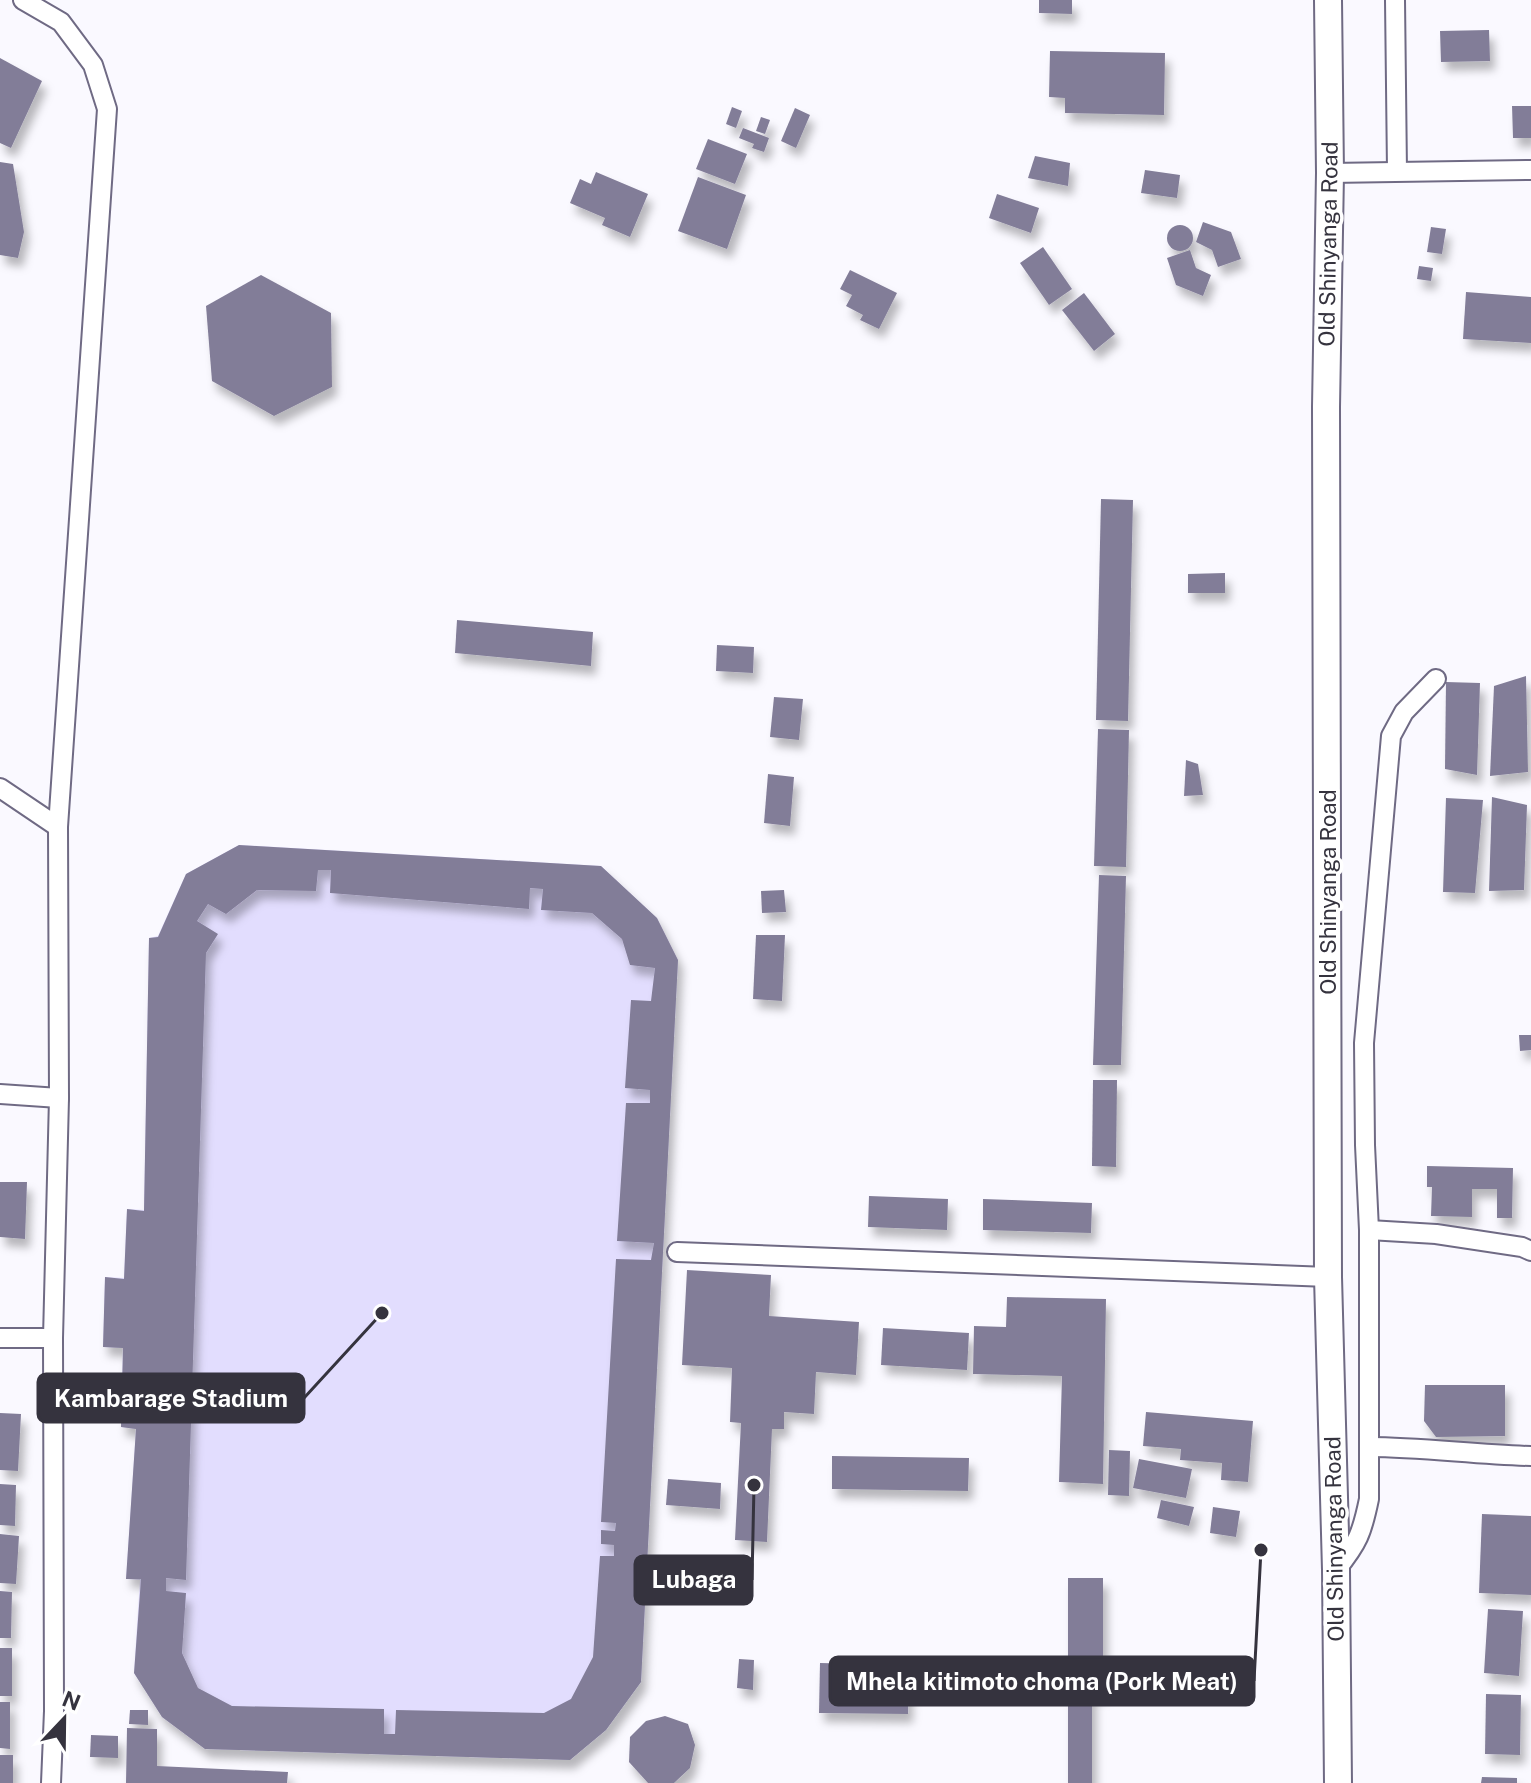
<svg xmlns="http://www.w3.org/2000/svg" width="1531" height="1783" font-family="'Public Sans',sans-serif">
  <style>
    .green { fill: #e2ddfe }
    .building { fill: #827d98; fill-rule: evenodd; filter: url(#shadow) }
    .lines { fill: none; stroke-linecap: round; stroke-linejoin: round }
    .street-casing { stroke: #6f6a84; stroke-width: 22 }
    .secondary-casing { stroke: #6f6a84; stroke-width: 30 }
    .street { stroke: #fff; stroke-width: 18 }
    .secondary { stroke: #fff; stroke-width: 26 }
    .labels { text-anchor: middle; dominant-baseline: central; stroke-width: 7; stroke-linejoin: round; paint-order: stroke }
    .street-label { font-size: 22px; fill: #35333e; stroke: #fff }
    .leader { fill: none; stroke: #35333e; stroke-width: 3 }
    .callout-dot { fill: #35333e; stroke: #fff; stroke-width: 3 }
    .callout { fill: #35333e; stroke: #35333e; stroke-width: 3 }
    .callout-label { font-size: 24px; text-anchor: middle; font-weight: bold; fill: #fff }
  </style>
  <defs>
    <filter id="shadow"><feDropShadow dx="5" dy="9" stdDeviation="4" flood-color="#0004"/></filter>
  </defs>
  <rect width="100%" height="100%" fill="#faf9ff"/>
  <path class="green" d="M239,845l362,21 56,52 21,42 -37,722 -35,48 -36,30 -365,-11 -43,-32 -28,-44 6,-93 -14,-1 10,-150 -15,-2 2,-79 -20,-1 2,-70 19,1 3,-69 17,1 5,-272 9,-2 28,-62z"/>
  <g class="building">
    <path d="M1039,0h33v14l-33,-1z"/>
    <path d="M1489,30l1,31 -49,1 -1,-31z"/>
    <path d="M1050,51l115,2 -1,62 -99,-2v-15l-16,-1z"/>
    <path d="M0,58l42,23 -31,67 -11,-5z"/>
    <path d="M1512,106h19v32h-18z"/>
    <path d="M732,107l10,4 -6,17 -10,-4z"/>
    <path d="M795,108l15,7 -14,33 -15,-7z"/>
    <path d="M761,117l9,3 -5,14 -9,-3z"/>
    <path d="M743,128l26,10 -5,14 -12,-4 2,-4 -15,-6z"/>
    <path d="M708,139l39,15 -12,30 -39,-15z"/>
    <path d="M1035,156l35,7 -2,23 -40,-8z"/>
    <path d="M0,162l13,2 11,68 -6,26 -18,-3z"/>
    <path d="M1145,170l35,5 -3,23 -36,-5z"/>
    <path d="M596,172l52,22 -18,43 -28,-12 3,-7 -35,-15 10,-24 11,5z"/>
    <path d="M698,177l48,18 -19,54 -49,-18z"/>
    <path d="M997,194l42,14 -8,25 -42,-15z"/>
    <path d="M1203,222l28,10 10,27 -23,8 -6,-17 -16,-8z"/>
    <circle cx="1180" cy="238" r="13"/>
    <path d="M1431,227l15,2 -4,25 -15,-2z"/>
    <path d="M1043,247l29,42 -23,16 -29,-42z"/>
    <path d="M1190,250l6,18 15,7 -8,21 -27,-11 -9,-27z"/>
    <path d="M1419,266l14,2 -2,13 -14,-2z"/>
    <path d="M850,270l47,23 -18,36 -19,-9 3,-5 -17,-9 6,-11 -12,-6z"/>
    <path d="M261,275l70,38 1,74 -58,29 -62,-35 -6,-75z"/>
    <path d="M1466,292l65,5v46l-68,-4z"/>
    <path d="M1084,293l31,41 -21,17 -32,-41z"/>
    <path d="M1101,499l32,1 -5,221 -32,-1z"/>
    <path d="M1225,573v20h-37v-19z"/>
    <path d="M457,620l136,12 -2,34 -136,-13z"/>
    <path d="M717,645l37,2 -1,26 -37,-2z"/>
    <path d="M1526,676l2,96 -38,4 4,-90z"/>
    <path d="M1446,682l34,1 -3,92 -32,-6z"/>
    <path d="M774,697l29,2 -4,41 -29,-3z"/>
    <path d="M1098,729l31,1 -3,137 -32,-1z"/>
    <path d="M1186,760l12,4 5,31 -19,1z"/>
    <path d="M768,774l26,3 -4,49 -26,-3z"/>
    <path d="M1492,797l35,8 -3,85 -35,1z"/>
    <path d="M1446,798l37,2 -8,93 -32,-1z"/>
    <path d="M239,845l362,21 56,52 21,42 -37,722 -35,48 -36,30 -365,-11 -43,-32 -28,-44 7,-94h-15l10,-150 -15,-2 2,-79 -20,-1 2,-70 19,2 3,-70 17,2 5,-273 9,-1 28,-63zM318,870h13l-1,23 199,16 1,-21 13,1 -2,21 51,3 30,26 8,26 25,3 -4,33 -20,-1 -6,88 25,2v13h-24l-9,138 37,2 -3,17 -35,-1 -15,263 15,1 -1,8 -14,-1v14l13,1v11h-14l-7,101 -22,42 -27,14 -148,-3 -1,24h-11v-25l-152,-3 -34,-18 -16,-35 4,-60 -20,-2v-13l20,2 20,-627 12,-19 -21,-13 11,-17 18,10 31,-24 59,1z"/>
    <path d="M1099,875l27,1 -5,189h-28z"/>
    <path d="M784,890l2,22 -24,1 -1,-22z"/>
    <path d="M756,935h29l-3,66 -29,-2z"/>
    <path d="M1519,1035h12v15l-11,1z"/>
    <path d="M1093,1080h24l-1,87 -24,-1z"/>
    <path d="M1427,1166l86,2 -1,50h-15v-29h-25v28l-41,-1 1,-29h-5z"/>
    <path d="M0,1182h27l-2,57 -25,-2z"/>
    <path d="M869,1196l79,3 -1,31 -79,-3z"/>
    <path d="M983,1199l109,4 -1,30 -108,-3z"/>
    <path d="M687,1270l84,5 -2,41 90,6 -3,53 -40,-3 -2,42 -30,-2v17h-12l-5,113 -32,-2 6,-117 -11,-1 2,-54 -50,-3z"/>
    <path d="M1007,1297l99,2 -3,185 -44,-2 3,-106 -89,-2 1,-48 32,1z"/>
    <path d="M883,1328l86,5 -2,37 -86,-5z"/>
    <path d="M1425,1385h80v51l-69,1 -12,-16z"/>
    <path d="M1146,1412l107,9 -5,61 -27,-2 1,-17 -42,-3 1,-11 -38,-3z"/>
    <path d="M0,1413l21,1 -3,57 -18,-1z"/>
    <path d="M1109,1450l21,1 -1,45 -21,-1z"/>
    <path d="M832,1456l137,2 -1,33 -136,-2z"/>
    <path d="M1139,1459l53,10 -6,29 -53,-10z"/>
    <path d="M668,1479l53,4 -1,26 -54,-4z"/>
    <path d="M0,1484l16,1 -1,41 -15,-1z"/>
    <path d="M1161,1500l33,7 -5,19 -32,-8z"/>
    <path d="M1213,1507l27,4 -4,26 -26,-4z"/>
    <path d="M1482,1514l49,2v79l-52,-2z"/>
    <path d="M0,1534l19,2 -3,48 -16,-1z"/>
    <path d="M1068,1578h35v115h-11v90h-24z"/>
    <path d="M0,1591l12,1 -1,46h-11z"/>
    <path d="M1488,1609l35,2 -4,65 -35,-3z"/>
    <rect x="0" y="1648" width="12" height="48"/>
    <path d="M739,1659l15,1 -1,30 -16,-2z"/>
    <path d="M820,1663l89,2 -1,49 -89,-1z"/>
    <path d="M1486,1694l35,1 -1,60 -35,-1z"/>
    <path d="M0,1702h10v47l-10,-1z"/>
    <path d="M130,1710h18v15l-19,-1z"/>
    <path d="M665,1716l23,8 7,21 -5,23 -16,15h-26l-19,-21 1,-25 16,-16z"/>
    <path d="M127,1728l30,1v37l131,6 -1,11h-161z"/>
    <path d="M91,1735l27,1v22l-28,-1z"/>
    <rect x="0" y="1755" width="13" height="28"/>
    <path d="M1482,1777l35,1v5h-36z"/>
  </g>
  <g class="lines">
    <g class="street-casing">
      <g id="street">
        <path d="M23,0l38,22 32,43 14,44 -49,718 1,271 -6,240 1,373 -3,72"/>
        <path d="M1395,0l2,171"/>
        <path d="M1330,173l201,-3"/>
        <path d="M0,788l58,39"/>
        <path d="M0,1094l59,4"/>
        <path d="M1369,1230l67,4 86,13 9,4"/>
        <path d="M677,1252l651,25"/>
        <path d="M0,1338h53"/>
        <path d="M1369,1447c54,0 108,8 162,9"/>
        <path d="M1336,1570c22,-27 26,-37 33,-71v-269l-4,-85 -1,-102 27,-307 13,-24 32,-33"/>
      </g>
    </g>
    <g class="secondary-casing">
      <path id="secondary" d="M1328,0l2,173 -4,234 2,870 8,293 2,213"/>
    </g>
    <use href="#street" class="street"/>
    <use href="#secondary" class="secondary"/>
  </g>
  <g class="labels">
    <g class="street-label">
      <text transform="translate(1328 244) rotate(-89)">Old Shinyanga Road</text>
      <text transform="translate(1328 892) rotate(-90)">Old Shinyanga Road</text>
      <text transform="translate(1334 1539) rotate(-91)">Old Shinyanga Road</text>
    </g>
  </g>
  <path class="leader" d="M382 1313L304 1398M754 1485L752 1580M1261 1550L1254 1681"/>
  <g class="callout-dot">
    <circle cx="382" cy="1313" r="8"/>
    <circle cx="754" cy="1485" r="8"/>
    <circle cx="1261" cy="1550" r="8"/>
  </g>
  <g class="callout">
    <rect x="38" y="1374" width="266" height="48" rx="8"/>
    <rect x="635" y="1556" width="117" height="48" rx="8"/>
    <rect x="830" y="1657" width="424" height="48" rx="8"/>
  </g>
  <g class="callout-label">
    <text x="171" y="1407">Kambarage Stadium</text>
    <text x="694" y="1588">Lubaga</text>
    <text x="1042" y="1690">Mhela kitimoto choma (Pork Meat)</text>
  </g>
  <g transform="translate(64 1719) rotate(22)" stroke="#ffffff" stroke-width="6" paint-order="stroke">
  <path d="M0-6L14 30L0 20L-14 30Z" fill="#35333e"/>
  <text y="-12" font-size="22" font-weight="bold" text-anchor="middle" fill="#35333e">N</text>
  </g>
</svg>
